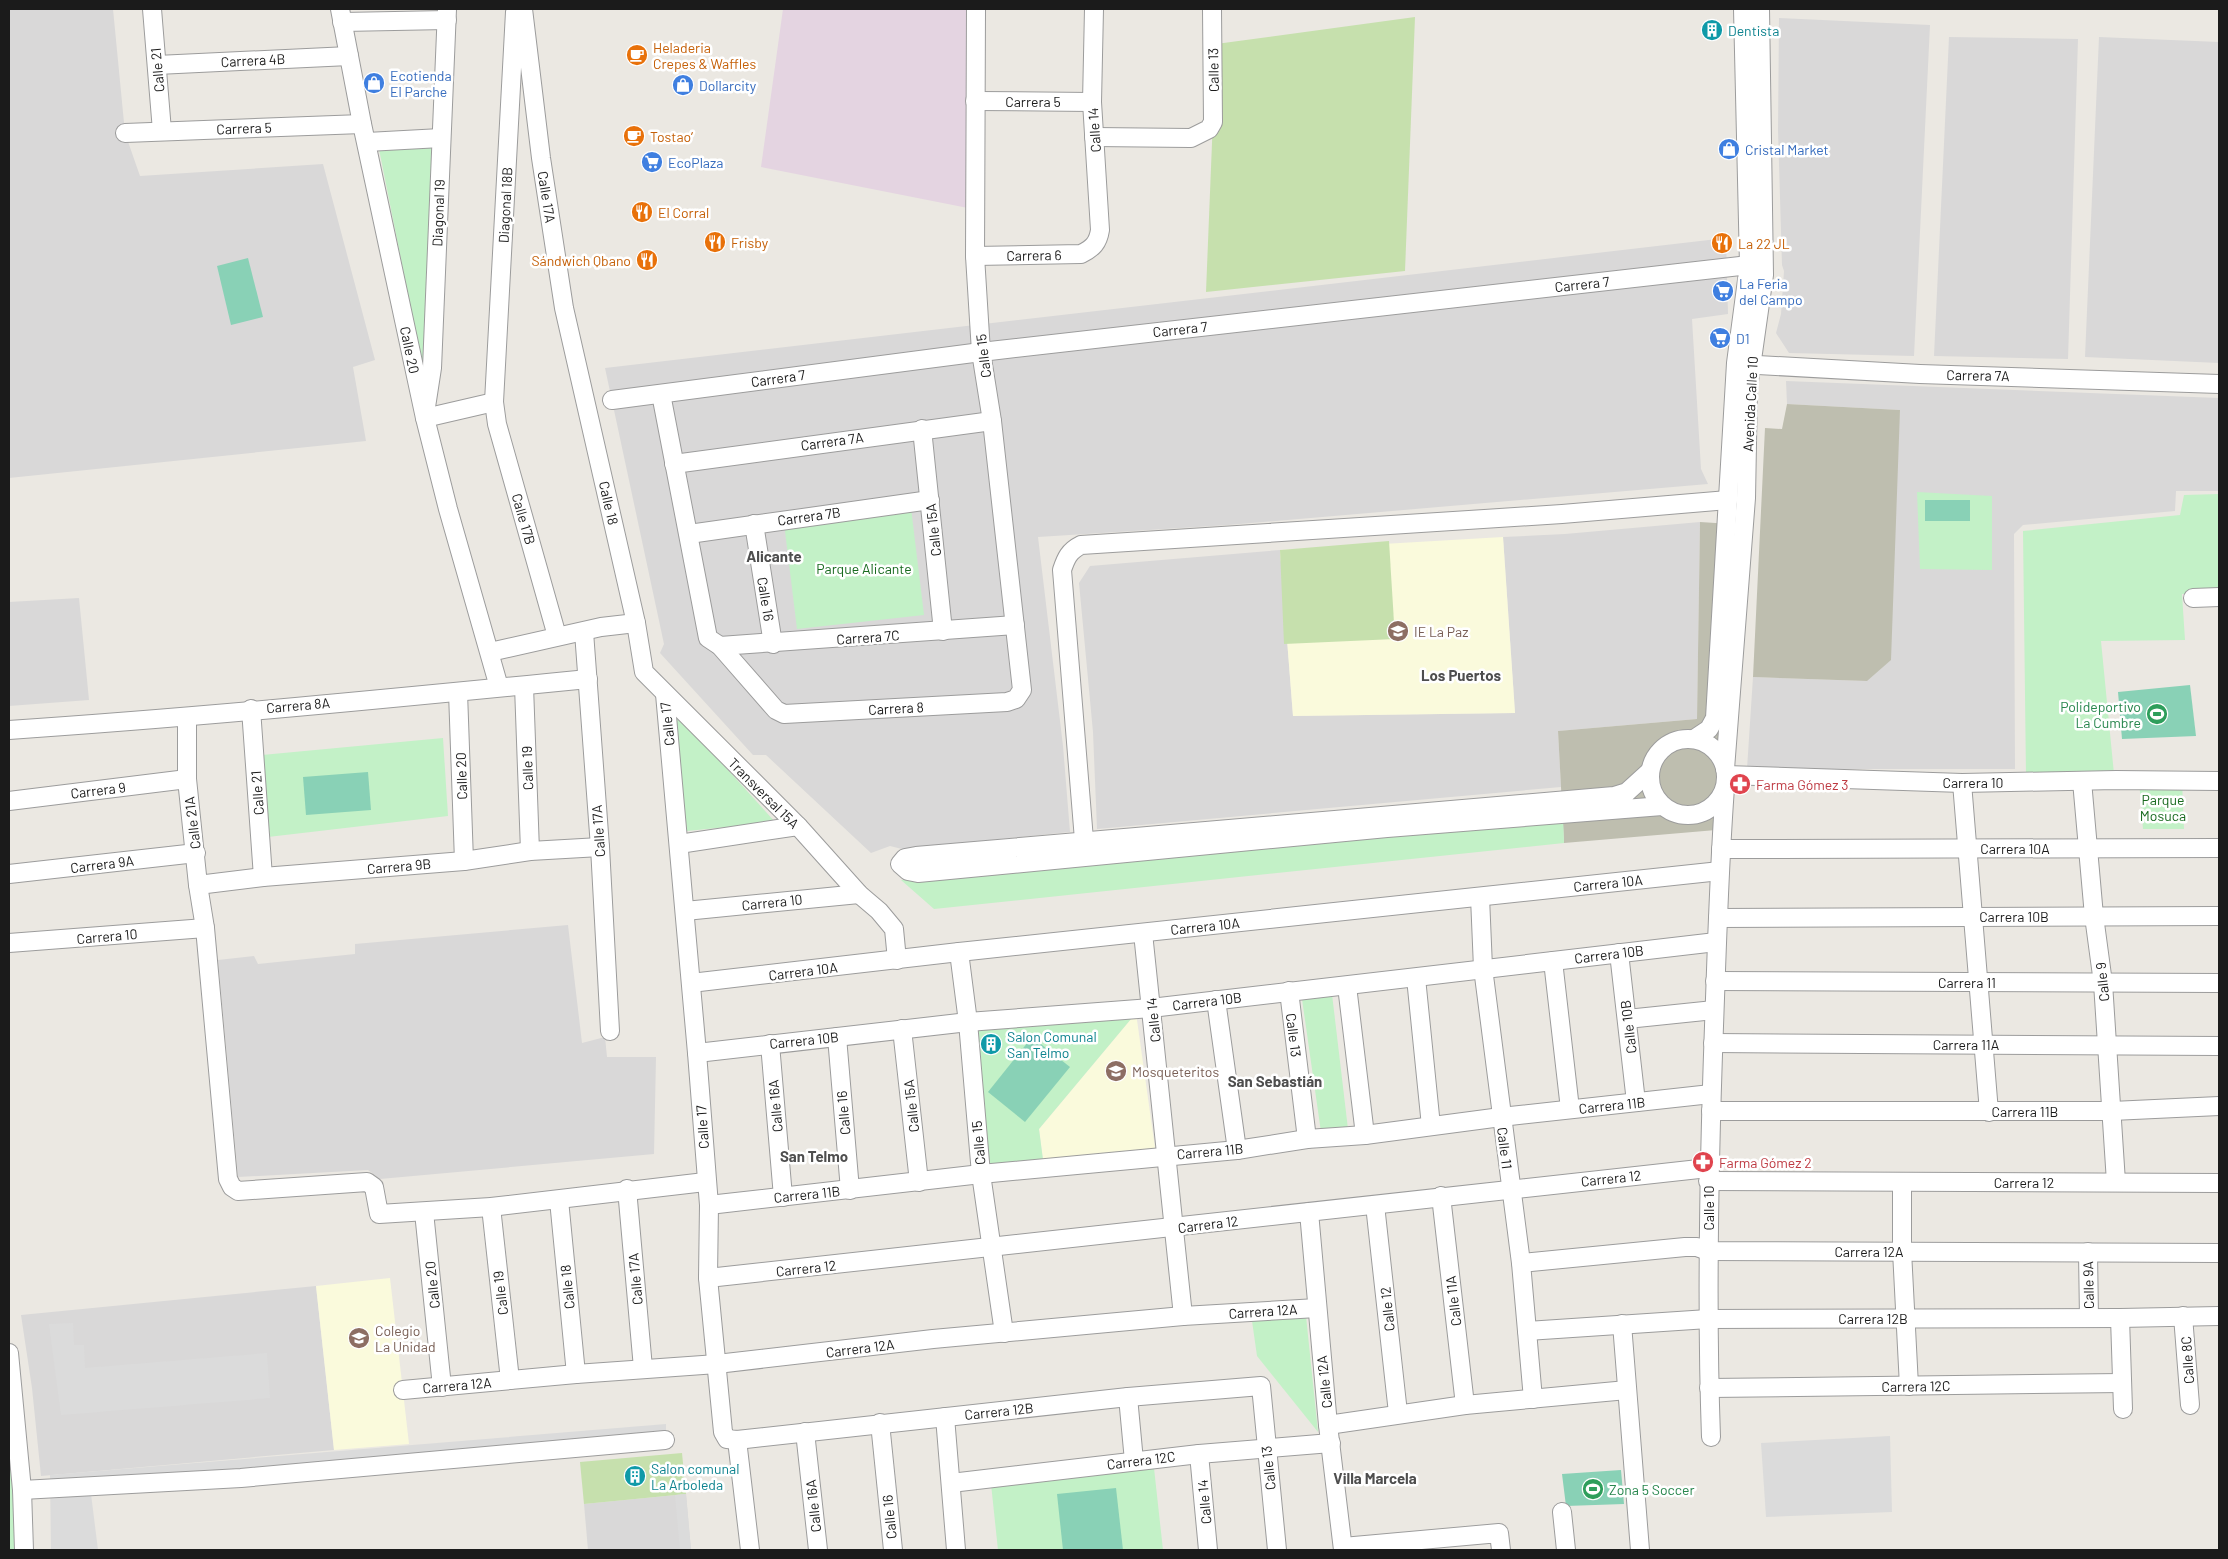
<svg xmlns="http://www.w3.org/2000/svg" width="2228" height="1559" font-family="Barlow,sans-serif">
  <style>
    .residential { fill: #d9d8d8 }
    .industrial { fill: #e4d4e1 }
    .education { fill: #fafadc }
    .construction { fill: #bebeaf }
    .grass { fill: #c6e0ad }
    .park { fill: #c3f1c7 }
    .pitch { fill: #89d1b6 }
    .parking { fill: #dbdbdb }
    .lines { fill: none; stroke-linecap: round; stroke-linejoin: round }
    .minor-casing { stroke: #9c9c9c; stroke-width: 20 }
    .minor { stroke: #fff; stroke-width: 18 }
    .labels { text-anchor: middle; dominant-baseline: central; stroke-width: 5; stroke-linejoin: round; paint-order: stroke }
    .culture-label { font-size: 14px; fill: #0d838f; stroke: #fff; text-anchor: start }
    .food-label { font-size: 14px; fill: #c56008; stroke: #fff; text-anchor: start }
    .street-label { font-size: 14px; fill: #1b1b1b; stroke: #fff }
    .shop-label { font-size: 14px; fill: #366cbe; stroke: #fff; text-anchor: start }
    .park-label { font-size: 14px; fill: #186a1f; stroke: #fff }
    .education-label { font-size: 14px; fill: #785e54; stroke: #fff; text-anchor: start }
    .leisure-label { font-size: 14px; fill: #27864d; stroke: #fff; text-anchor: end }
    .health-label { font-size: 14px; fill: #be3a42; stroke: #fff; text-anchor: start }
    .neighbourhood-label { font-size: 15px; font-weight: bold; fill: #4e4e4e; stroke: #fff }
  </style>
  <rect width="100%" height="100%" fill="#ebe8e2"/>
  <g class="residential">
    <path d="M24,9h89l12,124 15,43 183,-12 52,196 -22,7 13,74 -357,37v-468z"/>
    <path d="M1779,18l151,7 -16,331 -125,-3 -13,-20 5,-19 3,-43 -2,-6 -4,-135z"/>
    <path d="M1949,37l129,2 -10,320 -134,-3z"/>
    <path d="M2099,37l120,5v321l-134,-6z"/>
    <path d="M1726,238l2,76 -36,5 9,150 7,15 -480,41 -190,12 25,209 7,86 -168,17 -12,-3 -19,7 -105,-98h-13l-93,-102 4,-9 -59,-276z"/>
    <path d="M1786,381l433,17v93h-43l-1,20 -152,14 -9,9 1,235h-268l6,-92 114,4 33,-271 -113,-6z"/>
    <path d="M1700,522l-3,197 -139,12 3,56 -464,42 -4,-97 -14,-149 11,-17 190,-16 13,166 222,-3 -12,-176 62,-3z"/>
    <path d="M79,598l10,102 -80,6v-104z"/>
    <path d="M568,925l14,118 23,-6 2,20h49l-2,97 -274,25 -12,-9 -130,7 -20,-217 36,-4 4,8 97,-10v-10z"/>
    <path d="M316,1286l18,164 -293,26 -9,-88 -11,-73z"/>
    <path d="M686,1494l5,56h-103l-4,-46z"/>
  </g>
  <path class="industrial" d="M783,9h189l1,200 -212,-42z"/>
  <g class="education">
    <path d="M1503,537l12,176 -222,3 -13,-166z"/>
    <path d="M1136,1013l19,135 -112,12 -4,-31z"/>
    <path d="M390,1278l19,166 -75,6 -18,-164z"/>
  </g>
  <g class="construction">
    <path d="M1787,404l113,6 -9,250 -24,21 -114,-4 12,-249 17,1z"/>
    <path d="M1700,522l31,2 -3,197 -12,109 -152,13 -6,-112 139,-12z"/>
  </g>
  <g class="grass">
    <path d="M1415,17l-10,254 -199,21 10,-248z"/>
    <path d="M1389,541l6,98 -111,5 -4,-94z"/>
    <path d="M682,1453l4,41 -102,10 -4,-42z"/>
  </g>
  <g class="park">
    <path d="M433,146l-8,218 -3,1 -43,-216z"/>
    <path d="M1917,492l75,4v74l-72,-1z"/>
    <path d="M2219,494v98l-37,2 3,46 -84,1 13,133 -88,2 -3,-245 157,-16 4,-20z"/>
    <path d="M911,508l13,107 -127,14 -13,-106z"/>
    <path d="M672,708l103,114 -88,9z"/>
    <path d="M443,738l5,78 -180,21 -6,-82z"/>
    <path d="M2139,780h43l2,49h-41z"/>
    <path d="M1563,817l1,26 -630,66 -33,-29 275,-23z"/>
    <path d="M1332,994l16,135 -27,3 -19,-133z"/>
    <path d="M1136,1013l-97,116 4,31 -53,6 -15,-137z"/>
    <path d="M1306,1316l12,116 -61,-76 -5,-35z"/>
    <path d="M9,1427l5,60 2,63h-7z"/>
    <path d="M1154,1468l9,82h-165l-7,-66z"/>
  </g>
  <g class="pitch">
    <path d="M248,258l15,59 -32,8 -14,-59z"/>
    <rect x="1925" y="500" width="45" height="21"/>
    <path d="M2190,685l6,51 -74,3 -4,-47z"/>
    <path d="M368,772l3,38 -65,5 -3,-38z"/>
    <path d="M1032,1037l38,30 -45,55 -37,-30z"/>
    <path d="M1621,1470l3,34 -58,2 -4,-32z"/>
    <path d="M1116,1488l7,62h-60l-6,-56z"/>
  </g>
  <g class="parking">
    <path d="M73,1323l1,22h10l1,23 182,-15 3,45 -209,17 -12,-91z"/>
    <path d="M666,1424v12l-575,58 7,56h-47l-1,-75z"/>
    <path d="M1890,1436l2,76 -126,5 -5,-74z"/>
    <path d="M686,1494l5,56h-11l-5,-55z"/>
  </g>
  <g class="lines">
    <g class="minor-casing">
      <g id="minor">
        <path d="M152,9l10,122"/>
        <path d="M340,9l22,115 63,294 23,91 51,178"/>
        <path d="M523,9l18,149 23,150 72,315 8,49 154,154 61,68 20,17 15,18 3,31"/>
        <path d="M515,12l-21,390 3,22 60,212"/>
        <path d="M342,22l105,-2"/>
        <path d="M157,65l192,-9"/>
        <path d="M975,101l117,1"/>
        <path d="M125,133l237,-9"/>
        <path d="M1094,137l97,1 18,-9 4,-7 -1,-113"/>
        <path d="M367,142l74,-4"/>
        <path d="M975,256l106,-2c12,-6 17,-11 19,-24l-8,-128 2,-93"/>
        <path d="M1740,364l180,10 299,10"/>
        <path d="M661,394l47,244 12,8 56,64 8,4 223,-12 9,-3 6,-9 -30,-269 -11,-69 -6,-96 1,-247"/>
        <path d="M612,400l369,-48 768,-87"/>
        <path d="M426,407l6,-39 15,-359"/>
        <path d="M425,418l69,-16"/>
        <path d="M922,429l21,202"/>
        <path d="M674,464l318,-43"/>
        <path d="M754,524l19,120"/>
        <path d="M689,534l241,-34"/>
        <path d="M2193,598l26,-1"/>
        <path d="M584,632l16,215 10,184"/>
        <path d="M720,646l295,-21"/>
        <path d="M490,652l111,-25 35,-4"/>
        <path d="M524,686l6,165"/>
        <path d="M458,692l6,169"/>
        <path d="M665,694l32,359 12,152 -1,73 15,154 4,7 10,1 391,-43 133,-11 16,164"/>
        <path d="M251,709l12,168"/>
        <path d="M187,718v61l11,106 7,43 23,251 4,8 6,4 129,-9 7,5 5,27 112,-7 214,-25"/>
        <path d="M9,730c193,-13 386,-32 579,-51"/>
        <circle cx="1688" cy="777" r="38"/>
        <path d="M1694,739l15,-10 6,-11 21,-355 13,-98 -6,-256"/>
        <path d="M1725,769l21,-271 2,-110 16,-113 -4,-266"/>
        <path d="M1649,772l-22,20 -13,4 -698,60 -11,2 -5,6 8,7 10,2 469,-45 275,-22"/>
        <path d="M1726,775l236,8 154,-3 103,1"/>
        <path d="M2082,781l12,135 9,67 13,199"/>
        <path d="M1962,783l27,329"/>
        <path d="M9,801l178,-22"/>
        <path d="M679,844l119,-18"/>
        <path d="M1721,849l498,-1"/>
        <path d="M1085,852l-23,-282c4,-12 7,-19 19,-25l481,-31 166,-14"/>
        <path d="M9,874l187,-21"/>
        <path d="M198,885l65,-8 201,-16 66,-10 70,-4"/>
        <path d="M1480,897l3,71 38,295 12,136"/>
        <path d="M685,911l174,-17"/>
        <path d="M1718,918l501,-2"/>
        <path d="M1143,933l40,383"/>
        <path d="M9,943l196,-15"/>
        <path d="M959,952l9,70 13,152 23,159"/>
        <path d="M1619,953l17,149"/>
        <path d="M1553,961l17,148"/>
        <path d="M1416,978l15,148"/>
        <path d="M1715,981l504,2"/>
        <path d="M691,983l268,-31 761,-81"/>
        <path d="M1347,986l18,149"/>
        <path d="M1289,991l18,148"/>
        <path d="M1216,1000l21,150"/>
        <path d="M1627,1019l87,-9"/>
        <path d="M902,1029l17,153"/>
        <path d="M837,1037l13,153"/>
        <path d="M1713,1043l506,3"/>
        <path d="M770,1044l13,153"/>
        <path d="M697,1053l271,-31 183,-14 565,-66"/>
        <path d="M1711,1111h401l107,-5"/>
        <path d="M1708,1181l511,2"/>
        <path d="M1902,1182v69l7,135"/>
        <path d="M627,1189l16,179"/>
        <path d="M1441,1196l24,209"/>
        <path d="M559,1200l17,174"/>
        <path d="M709,1205l272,-31 256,-24 70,-11 58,-4 136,-18 210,-23"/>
        <path d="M1375,1205l23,208"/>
        <path d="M491,1207l19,173"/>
        <path d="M424,1212l18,175"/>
        <path d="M1309,1212l19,213 15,125"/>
        <path d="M2088,1252l1,66"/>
        <path d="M1521,1263l164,-16h12l11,4 511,2"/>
        <path d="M708,1278c334,-34 667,-75 1000,-110"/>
        <path d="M2183,1316l7,89"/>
        <path d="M2120,1318l3,91"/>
        <path d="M1622,1324l18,226"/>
        <path d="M1527,1331l181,-12 412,-1 99,-2"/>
        <path d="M9,1353l13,137 2,60"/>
        <path d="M1709,1388l413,-5"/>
        <path d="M403,1390l173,-16 141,-10 216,-25 250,-23 134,-8"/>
        <path d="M1128,1397l6,64"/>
        <path d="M945,1417l11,133"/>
        <path d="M880,1423l13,127"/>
        <path d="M1328,1425l137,-20 162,-15"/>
        <path d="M805,1432l13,118"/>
        <path d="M1711,1437c-5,-137 -2,-274 3,-411 3,-80 5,-159 11,-238"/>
        <path d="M737,1440l13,110"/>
        <path d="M1199,1454l9,96"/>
        <path d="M951,1483l248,-29 132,-11"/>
        <path d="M22,1490l219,-12 424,-38"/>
        <path d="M1562,1512l4,38"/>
        <path d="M1343,1547l156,-14 2,17"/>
      </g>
    </g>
    <use href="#minor" class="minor"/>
  </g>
  <defs>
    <g id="building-disc" transform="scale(1.125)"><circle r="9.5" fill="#0f9aa8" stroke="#fff"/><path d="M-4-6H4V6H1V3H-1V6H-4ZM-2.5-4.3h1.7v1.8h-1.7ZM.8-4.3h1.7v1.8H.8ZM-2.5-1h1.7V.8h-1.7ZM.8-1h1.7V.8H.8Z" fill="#fff"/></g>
    <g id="cafe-disc" transform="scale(1.125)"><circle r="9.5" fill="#e8710a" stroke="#fff"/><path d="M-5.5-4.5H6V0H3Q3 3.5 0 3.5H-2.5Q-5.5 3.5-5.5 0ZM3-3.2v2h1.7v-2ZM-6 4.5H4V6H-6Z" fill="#fff"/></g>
    <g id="shop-disc" transform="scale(1.125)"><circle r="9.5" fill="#3f7fe0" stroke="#fff"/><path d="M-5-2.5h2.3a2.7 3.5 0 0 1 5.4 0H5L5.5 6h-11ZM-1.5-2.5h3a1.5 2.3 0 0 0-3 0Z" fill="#fff"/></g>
    <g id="supermarket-disc" transform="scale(1.125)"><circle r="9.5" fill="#3f7fe0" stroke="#fff"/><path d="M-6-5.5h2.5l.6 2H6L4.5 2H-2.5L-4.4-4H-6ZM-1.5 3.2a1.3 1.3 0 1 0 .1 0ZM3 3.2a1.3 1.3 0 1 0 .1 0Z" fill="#fff"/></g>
    <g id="restaurant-disc" transform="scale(1.125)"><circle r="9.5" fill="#e8710a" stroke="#fff"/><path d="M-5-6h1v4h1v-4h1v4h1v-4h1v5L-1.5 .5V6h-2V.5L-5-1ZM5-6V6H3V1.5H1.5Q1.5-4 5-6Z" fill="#fff"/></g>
    <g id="school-disc" transform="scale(1.125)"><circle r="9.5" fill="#8d6e63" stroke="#fff"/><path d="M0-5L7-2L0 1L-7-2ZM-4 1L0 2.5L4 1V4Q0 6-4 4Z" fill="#fff"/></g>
    <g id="stadium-disc" transform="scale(1.125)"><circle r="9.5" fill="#2e9e5b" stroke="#fff"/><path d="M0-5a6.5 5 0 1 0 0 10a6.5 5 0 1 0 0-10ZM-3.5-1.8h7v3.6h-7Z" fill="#fff"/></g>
    <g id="pharmacy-disc" transform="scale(1.125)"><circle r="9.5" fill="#e0444e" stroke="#fff"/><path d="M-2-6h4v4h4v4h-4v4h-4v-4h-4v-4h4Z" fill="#fff"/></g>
  </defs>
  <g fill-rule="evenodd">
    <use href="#building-disc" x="1712" y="30"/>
    <use href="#cafe-disc" x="637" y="55"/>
    <use href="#shop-disc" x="374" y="83"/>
    <use href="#shop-disc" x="683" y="85"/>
    <use href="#cafe-disc" x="634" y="136"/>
    <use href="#shop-disc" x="1729" y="149"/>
    <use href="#supermarket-disc" x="652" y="162"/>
    <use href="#restaurant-disc" x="642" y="212"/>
    <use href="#restaurant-disc" x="715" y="242"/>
    <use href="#restaurant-disc" x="1722" y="243"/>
    <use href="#restaurant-disc" x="647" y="260"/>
    <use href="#supermarket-disc" x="1723" y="291"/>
    <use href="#supermarket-disc" x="1720" y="338"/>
    <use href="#school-disc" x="1398" y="631"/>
    <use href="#stadium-disc" x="2157" y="714"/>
    <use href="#pharmacy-disc" x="1740" y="784"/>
    <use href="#building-disc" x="991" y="1044"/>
    <use href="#school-disc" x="1116" y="1071"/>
    <use href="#pharmacy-disc" x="1703" y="1162"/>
    <use href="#school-disc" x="359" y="1338"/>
    <use href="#building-disc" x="635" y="1476"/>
    <use href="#stadium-disc" x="1593" y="1489"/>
  </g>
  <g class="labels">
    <g class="culture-label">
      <text x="1728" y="30">Dentista</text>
      <text x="1007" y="1036">Salon Comunal<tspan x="1007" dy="16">San Telmo</tspan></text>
      <text x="651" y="1468">Salon comunal<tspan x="651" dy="16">La Arboleda</tspan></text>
    </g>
    <g class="food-label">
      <text x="653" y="47">Heladeria<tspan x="653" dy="16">Crepes &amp; Waffles</tspan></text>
      <text x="650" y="136">Tostao’</text>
      <text x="658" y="212">El Corral</text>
      <text x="731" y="242">Frisby</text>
      <text x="1738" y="243">La 22 JL</text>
      <text x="631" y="260" text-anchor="end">Sándwich Qbano</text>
    </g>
    <g class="street-label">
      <text transform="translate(253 60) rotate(-3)">Carrera 4B</text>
      <text transform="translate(157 70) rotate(-95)">Calle 21</text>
      <text transform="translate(1213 70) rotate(-91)">Calle 13</text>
      <text x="1033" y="101">Carrera 5</text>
      <text transform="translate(244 128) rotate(-2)">Carrera 5</text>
      <text transform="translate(1094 130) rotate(-94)">Calle 14</text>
      <text transform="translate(547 197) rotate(81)">Calle 17A</text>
      <text transform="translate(505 205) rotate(-87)">Diagonal 18B</text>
      <text transform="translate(438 213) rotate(-88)">Diagonal 19</text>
      <text transform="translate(1034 255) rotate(-1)">Carrera 6</text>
      <text transform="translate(1582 284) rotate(-6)">Carrera 7</text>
      <text transform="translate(1180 329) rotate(-6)">Carrera 7</text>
      <text transform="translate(410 350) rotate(78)">Calle 20</text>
      <text transform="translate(983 356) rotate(-97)">Calle 15</text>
      <text transform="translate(1978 375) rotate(1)">Carrera 7A</text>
      <text transform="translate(778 378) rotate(-8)">Carrera 7</text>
      <text transform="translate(1750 404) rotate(-87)">Avenida Calle 10</text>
      <text transform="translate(832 441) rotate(-8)">Carrera 7A</text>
      <text transform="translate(609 503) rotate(77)">Calle 18</text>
      <text transform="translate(809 516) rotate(-8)">Carrera 7B</text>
      <text transform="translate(524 519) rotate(74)">Calle 17B</text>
      <text transform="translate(933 530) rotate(-96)">Calle 15A</text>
      <text transform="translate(766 599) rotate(81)">Calle 16</text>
      <text transform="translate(868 637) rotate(-4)">Carrera 7C</text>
      <text transform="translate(298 705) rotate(-5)">Carrera 8A</text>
      <text transform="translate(896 708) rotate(-3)">Carrera 8</text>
      <text transform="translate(667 724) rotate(-96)">Calle 17</text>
      <text transform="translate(527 768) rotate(-92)">Calle 19</text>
      <text transform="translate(461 776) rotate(-92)">Calle 20</text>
      <text x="1973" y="782">Carrera 10</text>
      <text transform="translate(98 790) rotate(-7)">Carrera 9</text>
      <text transform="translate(257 793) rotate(-94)">Calle 21</text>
      <text transform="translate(764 793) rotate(45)">Transversal 15A</text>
      <text transform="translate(192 823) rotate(-97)">Calle 21A</text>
      <text transform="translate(598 831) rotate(-94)">Calle 17A</text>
      <text x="2015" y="848">Carrera 10A</text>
      <text transform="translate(102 864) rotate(-7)">Carrera 9A</text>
      <text transform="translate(399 866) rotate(-5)">Carrera 9B</text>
      <text transform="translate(1608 883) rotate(-6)">Carrera 10A</text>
      <text transform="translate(772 902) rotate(-6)">Carrera 10</text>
      <text x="2014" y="916">Carrera 10B</text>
      <text transform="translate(1205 926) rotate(-6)">Carrera 10A</text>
      <text transform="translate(107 936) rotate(-5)">Carrera 10</text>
      <text transform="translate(1609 954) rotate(-7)">Carrera 10B</text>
      <text transform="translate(803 971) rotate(-7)">Carrera 10A</text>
      <text x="1967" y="982">Carrera 11</text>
      <text transform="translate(2102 982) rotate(-96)">Calle 9</text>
      <text transform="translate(1207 1001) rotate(-7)">Carrera 10B</text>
      <text transform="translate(1153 1020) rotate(-96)">Calle 14</text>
      <text transform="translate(1628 1027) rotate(-97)">Calle 10B</text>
      <text transform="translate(1294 1035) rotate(83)">Calle 13</text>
      <text transform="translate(804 1040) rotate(-6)">Carrera 10B</text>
      <text x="1966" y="1044">Carrera 11A</text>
      <text transform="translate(1612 1105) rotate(-6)">Carrera 11B</text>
      <text transform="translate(775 1106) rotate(-95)">Calle 16A</text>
      <text transform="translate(911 1106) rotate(-96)">Calle 15A</text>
      <text x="2025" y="1111">Carrera 11B</text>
      <text transform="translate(843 1113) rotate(-95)">Calle 16</text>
      <text transform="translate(702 1127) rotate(-94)">Calle 17</text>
      <text transform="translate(978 1143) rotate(-95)">Calle 15</text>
      <text transform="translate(1505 1148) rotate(83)">Calle 11</text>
      <text transform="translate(1210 1151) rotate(-5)">Carrera 11B</text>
      <text transform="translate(1611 1178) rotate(-6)">Carrera 12</text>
      <text x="2024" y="1182">Carrera 12</text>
      <text transform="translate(807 1194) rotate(-6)">Carrera 11B</text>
      <text transform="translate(1708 1208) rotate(-90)">Calle 10</text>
      <text transform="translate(1208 1224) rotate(-7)">Carrera 12</text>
      <text x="1869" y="1251">Carrera 12A</text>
      <text transform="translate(806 1268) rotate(-6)">Carrera 12</text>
      <text transform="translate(635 1279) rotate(-95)">Calle 17A</text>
      <text transform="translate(432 1285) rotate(-96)">Calle 20</text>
      <text transform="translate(2088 1285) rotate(-91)">Calle 9A</text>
      <text transform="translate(567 1287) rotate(-96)">Calle 18</text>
      <text transform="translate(500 1293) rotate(-97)">Calle 19</text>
      <text transform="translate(1453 1301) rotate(-97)">Calle 11A</text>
      <text transform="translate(1387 1309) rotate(-96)">Calle 12</text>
      <text transform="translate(1263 1311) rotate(-4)">Carrera 12A</text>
      <text x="1873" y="1318">Carrera 12B</text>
      <text transform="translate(860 1348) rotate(-7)">Carrera 12A</text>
      <text transform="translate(2187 1360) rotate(-94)">Calle 8C</text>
      <text transform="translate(1324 1382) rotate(-96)">Calle 12A</text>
      <text transform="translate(457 1385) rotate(-5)">Carrera 12A</text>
      <text transform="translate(1916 1386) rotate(-1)">Carrera 12C</text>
      <text transform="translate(999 1411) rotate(-6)">Carrera 12B</text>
      <text transform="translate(1141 1460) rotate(-7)">Carrera 12C</text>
      <text transform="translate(1268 1468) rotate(-96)">Calle 13</text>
      <text transform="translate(1204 1502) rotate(-95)">Calle 14</text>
      <text transform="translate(813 1506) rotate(-96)">Calle 16A</text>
      <text transform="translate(889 1517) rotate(-96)">Calle 16</text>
    </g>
    <g class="shop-label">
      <text x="390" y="75">Ecotienda<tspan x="390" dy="16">El Parche</tspan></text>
      <text x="699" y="85">Dollarcity</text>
      <text x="1745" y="149">Cristal Market</text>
      <text x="668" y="162">EcoPlaza</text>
      <text x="1739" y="283">La Feria<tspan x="1739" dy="16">del Campo</tspan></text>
      <text x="1736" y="338">D1</text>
    </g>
    <g class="park-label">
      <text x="864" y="568">Parque Alicante</text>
      <text x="2163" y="799">Parque<tspan x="2163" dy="16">Mosuca</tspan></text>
    </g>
    <g class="education-label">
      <text x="1414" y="631">IE La Paz</text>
      <text x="1132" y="1071">Mosqueteritos</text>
      <text x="375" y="1330">Colegio<tspan x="375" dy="16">La Unidad</tspan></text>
    </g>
    <g class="leisure-label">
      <text x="2141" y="706">Polideportivo<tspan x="2141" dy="16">La Cumbre</tspan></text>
      <text x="1609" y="1489" text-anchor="start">Zona 5 Soccer</text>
    </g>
    <g class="health-label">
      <text x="1756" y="784">Farma Gómez 3</text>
      <text x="1719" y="1162">Farma Gómez 2</text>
    </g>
    <g class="neighbourhood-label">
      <text x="774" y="556">Alicante</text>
      <text x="1461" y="675">Los Puertos</text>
      <text x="1275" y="1081">San Sebastián</text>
      <text x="814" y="1156">San Telmo</text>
      <text x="1375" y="1478">Villa Marcela</text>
    </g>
  </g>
  <rect width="2228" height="1559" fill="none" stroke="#1b1b1b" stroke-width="20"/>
</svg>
